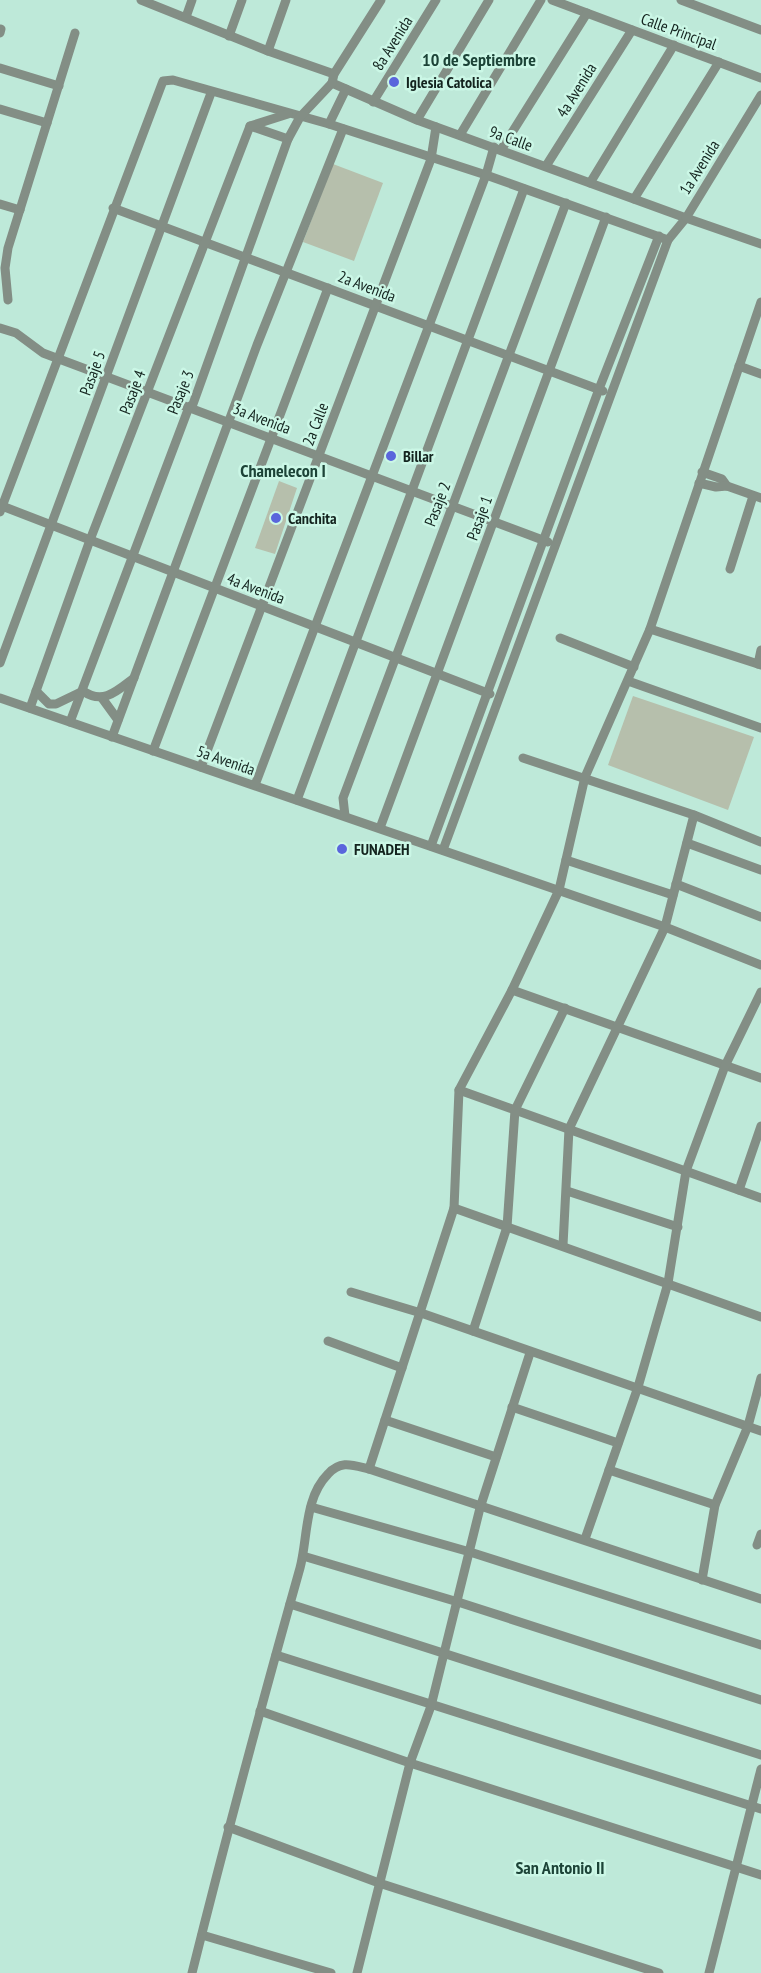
<svg xmlns="http://www.w3.org/2000/svg" width="761" height="1973" font-family="'PT Sans Narrow',sans-serif">
  <style>
    .green { fill: #b6bfac }
    .lines { fill: none; stroke-linecap: round; stroke-linejoin: round }
    .minor { stroke: #838e85; stroke-width: 9 }
    .poi-dot { fill: #5a65dc; stroke: #cbf7e6; stroke-width: 2 }
    .labels { text-anchor: middle; dominant-baseline: central; stroke-width: 5; stroke-linejoin: round; paint-order: stroke }
    .street-label { font-size: 16px; fill: #13231e; stroke: #cbf7e6 }
    .poi-label { font-size: 16px; font-weight: bold; fill: #13231e; stroke: #cbf7e6; text-anchor: start }
    .neighbourhood-label { font-size: 18px; font-weight: bold; fill: #1c4337; stroke: #cbf7e6 }
  </style>
  <rect width="100%" height="100%" fill="#bee9d9"/>
  <g class="green">
    <path d="M333,164l50,19 -29,78 -51,-19z"/>
    <path d="M279,481l18,7 -22,66 -20,-6z"/>
    <path d="M633,696l121,41 -26,73 -120,-45z"/>
  </g>
  <g class="lines">
    <g class="minor">
      <path d="M141,0l127,51 66,23"/>
      <path d="M381,0l-47,74 -2,9 85,37 269,98 -18,22 -225,610"/>
      <path d="M552,0l209,78"/>
      <path d="M681,0l80,30"/>
      <path d="M186,17l6,-17"/>
      <path d="M0,33l1,-4"/>
      <path d="M229,36l13,-36"/>
      <path d="M268,51l18,-51"/>
      <path d="M0,68l59,18"/>
      <path d="M761,95l-75,123 75,26"/>
      <path d="M373,102l63,-102"/>
      <path d="M0,109l47,14"/>
      <path d="M417,120l72,-120"/>
      <path d="M329,124l17,-35"/>
      <path d="M250,126l38,13"/>
      <path d="M460,135l81,-135"/>
      <path d="M501,150l86,-137"/>
      <path d="M546,166l86,-136"/>
      <path d="M590,183l84,-138"/>
      <path d="M634,199l85,-137"/>
      <path d="M0,204l20,6"/>
      <path d="M113,208l490,183"/>
      <path d="M8,300l-3,-32 3,-20 67,-215"/>
      <path d="M0,328l16,5 27,20 505,189"/>
      <path d="M739,366l22,8"/>
      <path d="M702,472l20,7 5,7"/>
      <path d="M699,483l17,4 11,-1 34,12"/>
      <path d="M2,506l488,188"/>
      <path d="M0,512l163,-431 10,-1 156,44 157,51 182,65"/>
      <path d="M730,569l23,-73"/>
      <path d="M650,629l111,36"/>
      <path d="M560,638l74,29"/>
      <path d="M0,663l211,-570"/>
      <path d="M758,664l3,-14"/>
      <path d="M628,681l133,47"/>
      <path d="M36,691l13,13h7l27,-13c20,14 34,0 51,-13"/>
      <path d="M0,698l665,229 96,38"/>
      <path d="M102,698l16,22"/>
      <path d="M30,708l60,-168 160,-414 38,-12"/>
      <path d="M70,722l119,-315 4,-3 95,-265 12,-22 32,-34"/>
      <path d="M112,737l145,-392 86,-216"/>
      <path d="M153,751l175,-463"/>
      <path d="M523,758l171,57 67,27"/>
      <path d="M201,767l230,-608 5,-32"/>
      <path d="M255,785l231,-610 8,-28"/>
      <path d="M297,800l227,-611"/>
      <path d="M345,816l-2,-18 223,-595"/>
      <path d="M380,828l226,-611"/>
      <path d="M687,843l74,27"/>
      <path d="M431,846l168,-457 60,-153"/>
      <path d="M566,860l107,35"/>
      <path d="M676,884l85,33"/>
      <path d="M512,990l249,88"/>
      <path d="M459,1090l302,108"/>
      <path d="M739,1190l22,-64"/>
      <path d="M567,1191l111,36"/>
      <path d="M454,1208l307,109"/>
      <path d="M563,1245l6,-116 96,-202 29,-112"/>
      <path d="M351,1292l70,21 340,118"/>
      <path d="M473,1331l34,-104 8,-117 50,-102"/>
      <path d="M328,1341l74,27"/>
      <path d="M512,1407l106,36"/>
      <path d="M385,1420l111,37"/>
      <path d="M369,1469l85,-261 5,-118 53,-100 47,-100 26,-113 65,-148 111,-327"/>
      <path d="M609,1470l106,35"/>
      <path d="M311,1507l159,45 291,93"/>
      <path d="M585,1539l53,-152 30,-104 18,-112 39,-105 36,-74"/>
      <path d="M757,1545l4,-11"/>
      <path d="M303,1556l155,46 303,98"/>
      <path d="M702,1580l13,-75 33,-79 13,-48"/>
      <path d="M290,1604l471,151"/>
      <path d="M276,1655l485,154"/>
      <path d="M260,1711l150,52 351,112"/>
      <path d="M228,1827l151,56 280,90"/>
      <path d="M202,1935l129,38"/>
      <path d="M192,1973c34,-136 70,-270 108,-405 8,-30 4,-70 28,-94 13,-14 24,-9 41,-5l392,130"/>
      <path d="M357,1973l53,-210 21,-57 49,-198 50,-155"/>
      <path d="M709,1973l52,-204"/>
    </g>
  </g>
  <g class="poi-dot">
    <circle cx="394" cy="82" r="6"/>
    <circle cx="391" cy="456" r="6"/>
    <circle cx="276" cy="518" r="6"/>
    <circle cx="342" cy="849" r="6"/>
  </g>
  <g class="labels">
    <g class="street-label">
      <text transform="translate(679 31) rotate(20)">Calle Principal</text>
      <text transform="translate(392 43) rotate(-58)">8a Avenida</text>
      <text transform="translate(576 90) rotate(-58)">4a Avenida</text>
      <text transform="translate(511 138) rotate(20)">9a Calle</text>
      <text transform="translate(699 167) rotate(-58)">1a Avenida</text>
      <text transform="translate(367 286) rotate(21)">2a Avenida</text>
      <text transform="translate(92 373) rotate(-70)">Pasaje 5</text>
      <text transform="translate(132 392) rotate(-69)">Pasaje 4</text>
      <text transform="translate(180 392) rotate(-68)">Pasaje 3</text>
      <text transform="translate(262 418) rotate(21)">3a Avenida</text>
      <text transform="translate(315 424) rotate(-69)">2a Calle</text>
      <text transform="translate(437 504) rotate(-69)">Pasaje 2</text>
      <text transform="translate(479 518) rotate(-70)">Pasaje 1</text>
      <text transform="translate(256 588) rotate(21)">4a Avenida</text>
      <text transform="translate(226 760) rotate(19)">5a Avenida</text>
    </g>
    <g class="poi-label">
      <text x="406" y="82">Iglesia Catolica</text>
      <text x="403" y="456">Billar</text>
      <text x="288" y="518">Canchita</text>
      <text x="354" y="849">FUNADEH</text>
    </g>
    <g class="neighbourhood-label">
      <text x="479" y="59">10 de Septiembre</text>
      <text x="283" y="470">Chamelecon I</text>
      <text x="560" y="1867">San Antonio II</text>
    </g>
  </g>
</svg>
